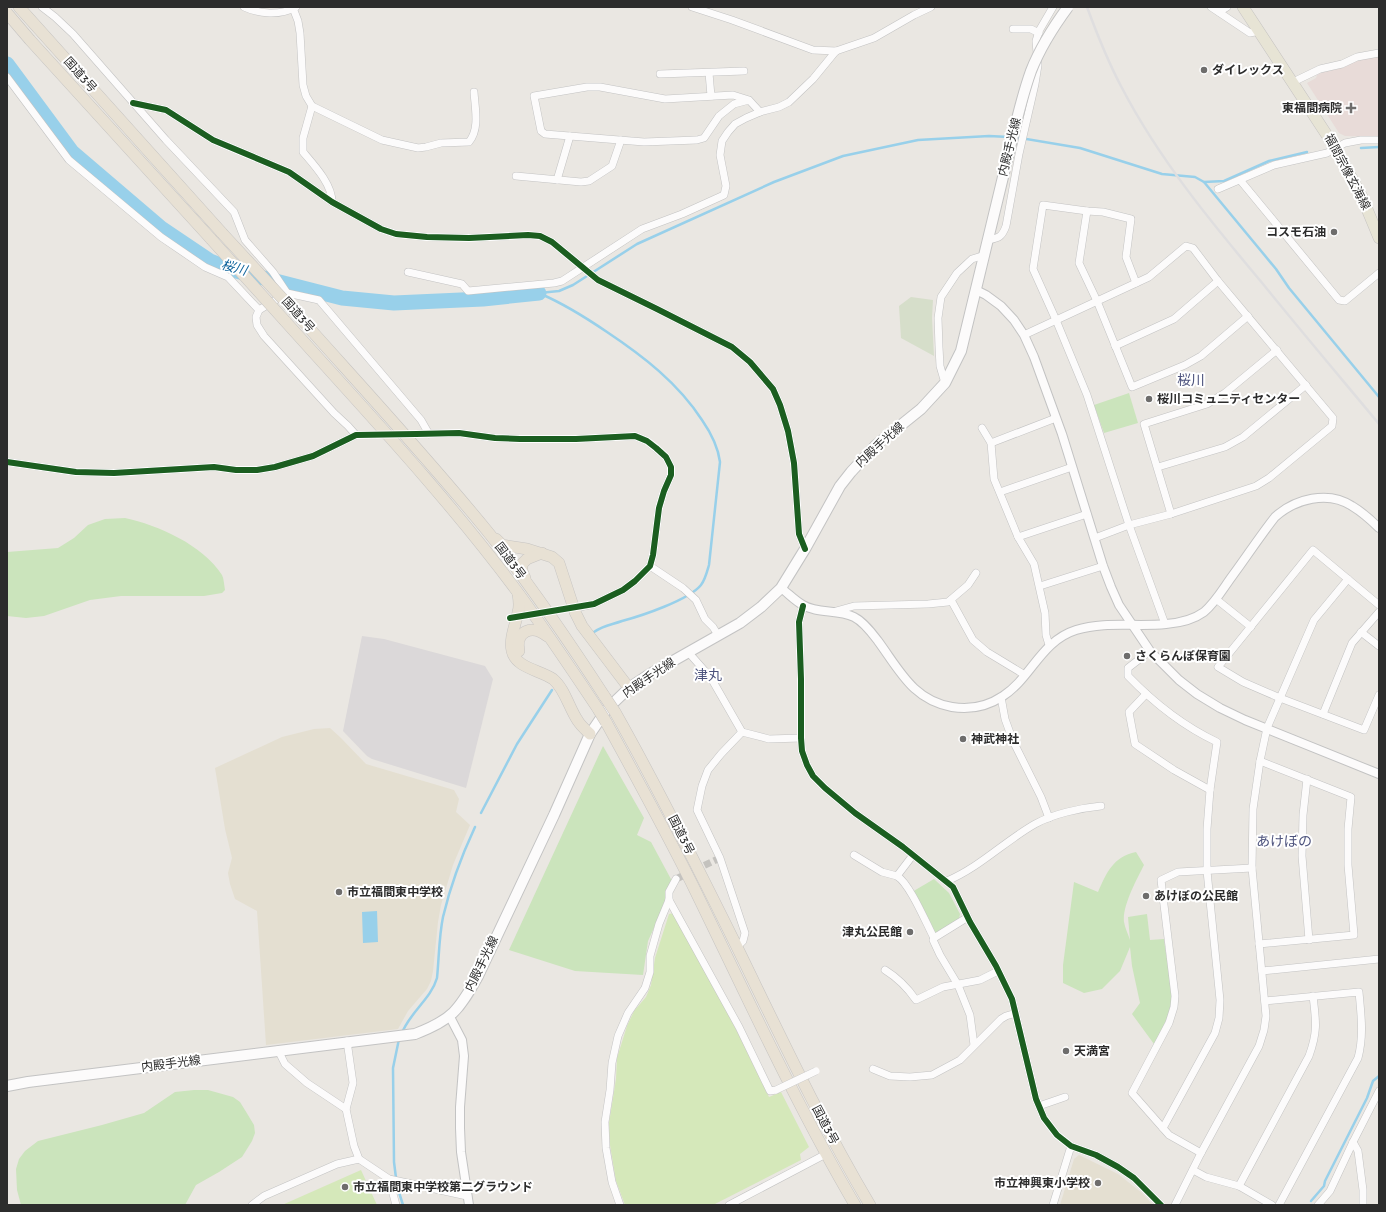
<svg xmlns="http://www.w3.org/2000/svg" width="1386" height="1212" font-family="Signika,'Noto Sans JP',sans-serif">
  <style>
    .industrial { fill: #dbd8d9 }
    .education { fill: #e4dfd1 }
    .medical { fill: #e8dbd8 }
    .green { fill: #cbe4bc }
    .cemetery { fill: #d6deca }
    .pitch { fill: #d5e8ba }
    .water { fill: #98d0ea }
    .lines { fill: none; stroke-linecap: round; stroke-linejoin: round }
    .stream { stroke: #98d0ea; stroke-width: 2.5 }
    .river { stroke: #98d0ea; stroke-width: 15 }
    .minor-tunnel { stroke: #c4c2be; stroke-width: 7; stroke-dasharray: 7 3.5; stroke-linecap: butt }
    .minor-casing { stroke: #c3c3c3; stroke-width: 8 }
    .tertiary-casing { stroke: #c3c3c3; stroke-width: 10 }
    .secondary-casing { stroke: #c3c3c3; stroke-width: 12 }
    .primary-casing { stroke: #c6c4c2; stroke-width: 12 }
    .trunk-casing { stroke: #c6c4c2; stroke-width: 12 }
    .minor { stroke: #fcfbfb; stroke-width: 7 }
    .tertiary { stroke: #fcfbfb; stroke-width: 8 }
    .secondary { stroke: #fcfbfb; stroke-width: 10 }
    .primary { stroke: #e7e4d5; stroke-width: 11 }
    .trunk { stroke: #e8e1d4; stroke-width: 11 }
    .rail { stroke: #dfdedf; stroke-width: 2.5 }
    .minor-bridge-casing { stroke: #c3c3c3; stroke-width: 8; stroke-linecap: butt }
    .secondary-bridge-casing { stroke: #c3c3c3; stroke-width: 12; stroke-linecap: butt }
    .trunk-bridge-casing { stroke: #c6c4c2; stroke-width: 12; stroke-linecap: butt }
    .minor-bridge { stroke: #fcfbfb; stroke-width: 7 }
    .secondary-bridge { stroke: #fcfbfb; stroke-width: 10 }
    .trunk-bridge { stroke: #e8e1d4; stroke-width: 11 }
    .cycleway-casing { stroke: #fff; stroke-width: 8 }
    .cycleway { stroke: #1b5e20; stroke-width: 6 }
    .poi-dot { fill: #6e6d6c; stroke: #fff; stroke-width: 1.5 }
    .labels { text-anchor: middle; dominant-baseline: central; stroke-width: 4; stroke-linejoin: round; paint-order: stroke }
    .poi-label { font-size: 12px; font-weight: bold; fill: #2c2c2c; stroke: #fff; text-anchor: start }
    .street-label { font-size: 12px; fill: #2c2c2c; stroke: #fff }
    .water-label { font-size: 13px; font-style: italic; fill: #10649c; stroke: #fff }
    .quarter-label { font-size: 14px; fill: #4d537d; stroke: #fff }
  </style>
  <rect width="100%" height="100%" fill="#eae7e2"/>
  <path class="industrial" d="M362,636l22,3 101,27 8,13 -27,109 -94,-29 -5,-3 -24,-25z"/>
  <g class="education">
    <path d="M330,728l10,9 26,27 88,26 5,9 -3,13 14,13 -17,40 -12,40 -3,17 -5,49 -2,10 -4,8 -19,22 -10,18 -132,16 -9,-134 -22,-12 -5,-15 -2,-11 4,-15 -7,-29 -10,-61 67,-31 32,-8z"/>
    <path d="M1079,1155l39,19 24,19 11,12h-93l14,-46z"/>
  </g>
  <path class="medical" d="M1379,57v80l-34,-1 -6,-3 -32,-50 9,-5 1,-3 6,-3 15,-3 23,-10z"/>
  <g class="green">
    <path d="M1129,393l9,30 -34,10 -10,-28z"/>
    <path d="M125,518c33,7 78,27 97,57 2,4 2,10 3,15l-3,3 -18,3h-83l-31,4 -46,16 -18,2 -19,-2v-64l51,-4 16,-10 14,-13 17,-6z"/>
    <path d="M603,746l41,72 -7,17 14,7 21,39 -14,38 -10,22 -5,34 -68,-4 -66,-21z"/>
    <path d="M1136,852l8,13c-7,14 -22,41 -20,57 1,6 4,12 6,18l-2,-23 19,-3 3,26 14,-1c2,20 9,45 7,65 -2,14 -10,27 -17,40l-22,-30 8,-11 -8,-37 -2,-19 -10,24 -18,18 -18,4 -21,-10v-18l11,-83 24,10c9,-20 15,-35 38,-40z"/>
    <path d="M934,879l15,14 11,21 -1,5 -25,16 -22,-43z"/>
    <path d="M194,1090h14l25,7 7,5 8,13 6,10 1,8 -3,8 -10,16 -23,15 -23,13 -11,20h-164l-4,-15 -1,-21 3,-10 6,-8 13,-10 64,-16 42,-12 31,-21z"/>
  </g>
  <path class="cemetery" d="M911,297l22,3 -1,18 2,38 -33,-18 -2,-32z"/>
  <g class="pitch">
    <path d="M674,913l61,114 34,70 12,-5 28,55 -9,7 1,6 -88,45h-88l-9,-24 -6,-36 -1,-22 7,-44 1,-21 10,-32 7,-15 12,-14 5,-12 4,-27 14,-44z"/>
    <path d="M361,1170l16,35h-95z"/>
  </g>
  <path class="water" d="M377,911l1,31 -15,1 -1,-31z"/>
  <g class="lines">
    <g class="stream">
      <path d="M1014,137l66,11 82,26 33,3 9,5 20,-1 45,-20 38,-9"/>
      <path d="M1361,148l18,-1"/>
      <path d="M1204,182l72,87 13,19 90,109"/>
      <path d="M539,293l20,-2 14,-6 64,-41 137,-62 69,-26 75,-16 71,-4 20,1"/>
      <path d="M541,294c23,10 44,23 66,38 36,24 71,51 95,88 9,13 16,26 18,42l-11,103c-2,7 -4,15 -8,20 -12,15 -60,31 -79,36 -11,4 -18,4 -28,11"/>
      <path d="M481,813l36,-69 35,-54"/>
      <path d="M402,1033c8,-21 29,-34 35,-55 2,-20 2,-42 6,-61 8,-34 18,-60 32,-90"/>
      <path d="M399,1039l-6,29 1,94 3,24 6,19"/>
      <path d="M1311,1201l13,-15 1,-5 42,-83 6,-17 6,-5"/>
    </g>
    <path class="river" d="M7,64l65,88 89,76 49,33 22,9 110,28 52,5 89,-4 56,-6"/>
    <g class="minor-tunnel">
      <path d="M369,435l47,-1"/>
      <path d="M510,618l67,-11"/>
      <path d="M676,879l44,-21"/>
    </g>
    <g class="minor-casing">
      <g id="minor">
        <path d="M42,7l13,10 18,17 93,106 68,72 11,28 28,32 14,21"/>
        <path d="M244,7c15,7 36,9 52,0"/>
        <path d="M692,7l40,13 81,30 23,1"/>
        <path d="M1211,7l39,26 9,-2"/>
        <path d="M293,8l5,13 2,12 3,52 3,11 6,10 70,34 36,8 8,-1 15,-4 28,-1c11,-13 6,-34 5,-50"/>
        <path d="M1219,12l8,-5"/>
        <path d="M1013,29h18l8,4"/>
        <path d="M709,73l2,23"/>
        <path d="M660,74l84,-3"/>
        <path d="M7,77l62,83 92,77 44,30 23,10 31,33"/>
        <path d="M1293,82l27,-13 22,-5 15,-7 22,-4"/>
        <path d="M749,100l-15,4 -15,12 -15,22 -7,2 -53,2 -99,-8 -4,-3 -7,-35 53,-9h13l65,12 68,-4 16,5 11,12"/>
        <path d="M133,103l33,7 47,30 76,32 43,30 49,27 15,5 31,3 42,1 59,-3 12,1 12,6 46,38 59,29 75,38 18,15 23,27 7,16 8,26 6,32 5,71 6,15"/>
        <path d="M312,106l-9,32v14c11,13 29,32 29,50"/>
        <path d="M516,176l65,6 8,-1 23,-15 9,-26"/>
        <path d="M557,180l13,-44"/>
        <path d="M1240,180l99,120 6,1 34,-28"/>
        <path d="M1218,189l56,-24 53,-12 18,-10 16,-3h18"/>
        <path d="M1087,211l-8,52 18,38 35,86 53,-22 16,-9 47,-40"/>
        <path d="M988,240c11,-2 14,-3 18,-14l13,-72 16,-70 3,-19 -2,-24 3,-10 14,-24"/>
        <path d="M408,272l54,12 6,7 86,-8 8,-2 80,-52 40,-15 42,-19 2,-9 -6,-31 2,-14 6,-9 7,-8 11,-6 14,-6 19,-5 10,-5 24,-23 23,-28 38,-13 40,-23 17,-8"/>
        <path d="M1136,283l-10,-26 5,-38 -28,-7 -16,-1 -44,-6 -10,64 23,51 31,75 42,130 36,99"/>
        <path d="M1024,335l125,-58 37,-31 7,2 25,33 115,137 -1,8 -63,52 -13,8 -85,28 -42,11 -34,13"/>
        <path d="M1115,346l59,-27 44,-38"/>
        <path d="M945,383l-5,-17 -1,-19 -1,-29 3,-21 16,-24 15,-14 13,-4"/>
        <path d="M982,428l9,15 3,36 24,58 16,27 11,49 1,22 3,10"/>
        <path d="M416,434l43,-1 36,5 25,1h56l59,-3 12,5 19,16 5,10v8l-7,16 -5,17 -6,47 -3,11 -15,15 -12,9 -29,14 -14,3"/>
        <path d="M356,435l-8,-9 -14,-13 -70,-77 -7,-11 -1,-8 3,-7 28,-17 32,7 102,120 8,14"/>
        <path d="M991,443l65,-25"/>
        <path d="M7,462l69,10 38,1 100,-6 22,3h21l18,-3 38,-11 43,-21h13"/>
        <path d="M1158,467l67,-20 18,-10 63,-52"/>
        <path d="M1000,492l72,-25"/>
        <path d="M1171,514l-27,-90 63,-20 18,-11 52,-43"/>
        <path d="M1018,537l69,-23"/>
        <path d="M650,566l33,22 13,12 9,19 8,8 5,8"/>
        <path d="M1040,586l63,-20"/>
        <path d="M1216,599l35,28"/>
        <path d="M951,600l22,40 14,12 38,23"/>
        <path d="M1379,605l-66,-55 -95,117 25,15 37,16 84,32 15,-35"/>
        <path d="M803,606l-4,16 2,57v59l1,13 5,14 6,11 12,12 30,25 48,34 50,40 17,35 26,44 16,33 24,100 8,19 13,17 14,11 25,9 22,12 16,11 27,27"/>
        <path d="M836,611l18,-5 74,-2 20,-2 20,-17 8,-12"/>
        <path d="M1361,632l18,14"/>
        <path d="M1150,651l-22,17v8c26,27 55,50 89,66l-7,48 -3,39v42l13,129 -1,18 -4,15 -52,95"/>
        <path d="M689,653l22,25 31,54 27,7 32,-1"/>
        <path d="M1146,694l-17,18 6,32 39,26 36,20"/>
        <path d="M1001,697l4,22 8,22 28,56 8,21"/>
        <path d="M1323,714l29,-71 27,-31"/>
        <path d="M1307,779l-4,36 -1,41 7,84"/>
        <path d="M854,855l28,17 15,4 16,-21"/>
        <path d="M897,876c13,8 29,47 37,62"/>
        <path d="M947,881c33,-14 58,-40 88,-57 18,-10 45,-16 66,-18"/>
        <path d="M669,900l70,127 31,64 6,-1"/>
        <path d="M968,917l-34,21 -1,2 7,15 18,30 12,30 4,30"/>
        <path d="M1259,944l95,-9 -6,-70v-36l3,-32 -91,-36"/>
        <path d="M737,947l6,-6 2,-8 -25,-75 -23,-48 5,-24 6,-16 13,-16 21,-22"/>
        <path d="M885,970c13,8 22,17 31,30l27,-13 37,-7 18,-9"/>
        <path d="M1262,971l117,-12"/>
        <path d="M1265,1001l94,-9c2,23 5,43 -1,66l-79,147"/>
        <path d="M347,1041l6,42 -7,26 8,37 5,13 30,20 78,17"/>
        <path d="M278,1050l7,14 22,19 39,26"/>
        <path d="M873,1069l17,7 20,1 22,-2 28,-15 41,-41 5,-3 10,-3"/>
        <path d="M1039,1106l26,-9"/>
        <path d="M1353,1142l5,9 5,39v15"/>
        <path d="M1201,1153l-32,-18 -37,-42 37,-70 5,-16 1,-11 -14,-116 17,-8 74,-4"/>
        <path d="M1193,1170l13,7 33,9"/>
        <path d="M389,1179l7,26"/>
        <path d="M252,1205l12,-9 73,-32 22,-5"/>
        <path d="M620,1205l-8,-23 -6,-34 -1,-26 5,-32 2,-27 6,-27 10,-23 17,-25 5,-16v-16l9,-32 10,-24v-8l7,-13"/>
        <path d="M729,1205l97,-51"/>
        <path d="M1053,1205l18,-59"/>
        <path d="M1175,1205l26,-52 58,-107 5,-16 2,-14 -14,-148 1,-59 7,-48 7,-33 47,-108 34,-41"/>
        <path d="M1272,1205l-33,-19 70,-130c9,-25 7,-35 4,-60"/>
        <path d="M1318,1205l12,-14 23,-49 26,-51"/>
      </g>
    </g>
    <g class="tertiary-casing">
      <g id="tertiary">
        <path d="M976,290l10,5 15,11 13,14 10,15 10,22 28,77 41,132 8,21 8,18 31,46 29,29 18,14 23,14 25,12 134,54"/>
        <path d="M781,588c7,5 14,13 22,17 14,9 35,4 51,12 10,5 18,16 24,24 22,30 35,59 74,66 18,3 36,-1 51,-11 28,-18 38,-55 73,-66 29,-9 60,-3 90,-6 13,-1 27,-4 38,-12 12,-10 20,-25 29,-37 14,-19 27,-39 42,-58 20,-18 53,-27 77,-11 10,6 19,14 27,22"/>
        <path d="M450,1017l12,23 2,16 -4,51v21l1,24 8,53"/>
      </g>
    </g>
    <g class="secondary-casing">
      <path id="secondary" d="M7,1086l21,-4 387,-48c37,-14 44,-24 63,-58l76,-161 36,-81 17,-25 22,-21 21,-14 90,-51 21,-16 20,-19 24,-39 35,-63 11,-14 24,-26 46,-37 24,-26 16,-32 49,-203"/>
    </g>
    <g class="primary-casing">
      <path id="primary" d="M1243,7l93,142 26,48 17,41"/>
    </g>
    <g class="trunk-casing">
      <g id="trunk">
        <path d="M19,7l203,226"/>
        <path d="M30,40l181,199"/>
        <path d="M294,311c65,73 132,145 194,221 42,52 80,108 117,165"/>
        <path d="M285,321c80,89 163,177 234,273 27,37 53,76 79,115"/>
        <path d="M496,539l6,6 25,4 25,8 7,6 16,49 7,14 47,62"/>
        <path d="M525,578l-3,-7v-7l5,-5 15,-6"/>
        <path d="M518,594c1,6 2,12 0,18 -2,12 -9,26 -6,39 4,17 28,19 41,28 12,10 16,29 25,42 3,5 8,9 12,13"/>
        <path d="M519,651c-4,-20 13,-27 28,-15"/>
        <path d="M615,712c43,76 82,154 121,233 43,88 84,176 134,260"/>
        <path d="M606,722c29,53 58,106 85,160 53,108 103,219 164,323"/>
      </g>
    </g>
    <use href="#minor" class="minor"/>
    <use href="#tertiary" class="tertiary"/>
    <use href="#secondary" class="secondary"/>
    <use href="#primary" class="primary"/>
    <use href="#trunk" class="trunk"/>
    <path class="rail" d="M1087,7c10,27 21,55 35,81 37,71 89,134 141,196 38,47 77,93 116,140"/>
    <g class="minor-bridge-casing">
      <path id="minor-bridge" d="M776,1090l40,-19"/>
    </g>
    <g class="secondary-bridge-casing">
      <path id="secondary-bridge" d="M1010,148c6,-26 12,-52 21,-77 9,-23 23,-45 37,-64"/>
    </g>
    <g class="trunk-bridge-casing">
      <g id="trunk-bridge">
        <path d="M7,13l23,27"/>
        <path d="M222,233l72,78"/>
        <path d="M211,239l74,82"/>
        <path d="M605,697l10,15"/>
        <path d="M598,709l8,13"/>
      </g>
    </g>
    <use href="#minor-bridge" class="minor-bridge"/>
    <use href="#secondary-bridge" class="secondary-bridge"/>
    <use href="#trunk-bridge" class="trunk-bridge"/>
    <g class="cycleway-casing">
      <g id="cycleway">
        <path d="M133,103l33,7 47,30 76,32 43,30 49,27 15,5 31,3 42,1 59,-3 12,1 12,6 46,38 59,29 75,38 18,15 23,27 7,16 8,26 6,32 5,71 6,15"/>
        <path d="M7,462l69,10 38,1 100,-6 22,3h21l18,-3 38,-11 43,-21 60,-1 43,-1 36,5 25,1h56l59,-3 12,5 9,7 10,9 5,10v8l-7,16 -5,17 -6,47 -3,11 -15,15 -12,9 -29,14 -84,14"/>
        <path d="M803,606l-4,16 2,57v59l1,13 5,14 6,11 12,12 30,25 48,34 50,40 17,35 26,44 16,33 24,100 8,19 13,17 14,11 25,9 22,12 16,11 27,27"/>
      </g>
    </g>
    <use href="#cycleway" class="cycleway"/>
  </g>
  <g class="poi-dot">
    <circle cx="1204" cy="70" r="4"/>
    <path d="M1349 102h4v4h4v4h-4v4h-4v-4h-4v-4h4z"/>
    <circle cx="1334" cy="232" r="4"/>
    <circle cx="1149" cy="399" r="4"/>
    <circle cx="1127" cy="656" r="4"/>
    <circle cx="963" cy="739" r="4"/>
    <circle cx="339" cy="892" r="4"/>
    <circle cx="1146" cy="896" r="4"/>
    <circle cx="910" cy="932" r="4"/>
    <circle cx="1066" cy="1051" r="4"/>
    <circle cx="1098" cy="1183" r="4"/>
    <circle cx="345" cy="1187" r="4"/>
  </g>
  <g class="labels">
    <g class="poi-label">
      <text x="1212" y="70">ダイレックス</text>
      <text x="1342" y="108" text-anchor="end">東福間病院</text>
      <text x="1326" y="232" text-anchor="end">コスモ石油</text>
      <text x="1157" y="399">桜川コミュ二ティセンター</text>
      <text x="1135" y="656">さくらんぼ保育園</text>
      <text x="971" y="739">神武神社</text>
      <text x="347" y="892">市立福間東中学校</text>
      <text x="1154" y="896">あけぼの公民館</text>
      <text x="902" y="932" text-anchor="end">津丸公民館</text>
      <text x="1074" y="1051">天満宮</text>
      <text x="1090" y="1183" text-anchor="end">市立神興東小学校</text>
      <text x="353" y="1187">市立福間東中学校第二グラウンド</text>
    </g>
    <g class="street-label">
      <text transform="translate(80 75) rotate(48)">国道3号</text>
      <text transform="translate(1010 147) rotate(-76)">内殿手光線</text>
      <text transform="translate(1347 172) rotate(62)">福間宗像玄海線</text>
      <text transform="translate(298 315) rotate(48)">国道3号</text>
      <text transform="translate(880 445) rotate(-42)">内殿手光線</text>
      <text transform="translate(510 561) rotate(53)">国道3号</text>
      <text transform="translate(649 678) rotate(-34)">内殿手光線</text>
      <text transform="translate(681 835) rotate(63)">国道3号</text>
      <text transform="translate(482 964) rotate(-64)">内殿手光線</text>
      <text transform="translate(171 1064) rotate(-7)">内殿手光線</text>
      <text transform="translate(825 1125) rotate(62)">国道3号</text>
    </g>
    <g class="water-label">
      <text transform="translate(234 268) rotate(15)">桜川</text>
    </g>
    <g class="quarter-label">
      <text x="1191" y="380">桜川</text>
      <text x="708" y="675">津丸</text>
      <text x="1284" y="841">あけぼの</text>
    </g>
  </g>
  <rect width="1386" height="1212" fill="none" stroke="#2c2c2c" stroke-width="16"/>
</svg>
